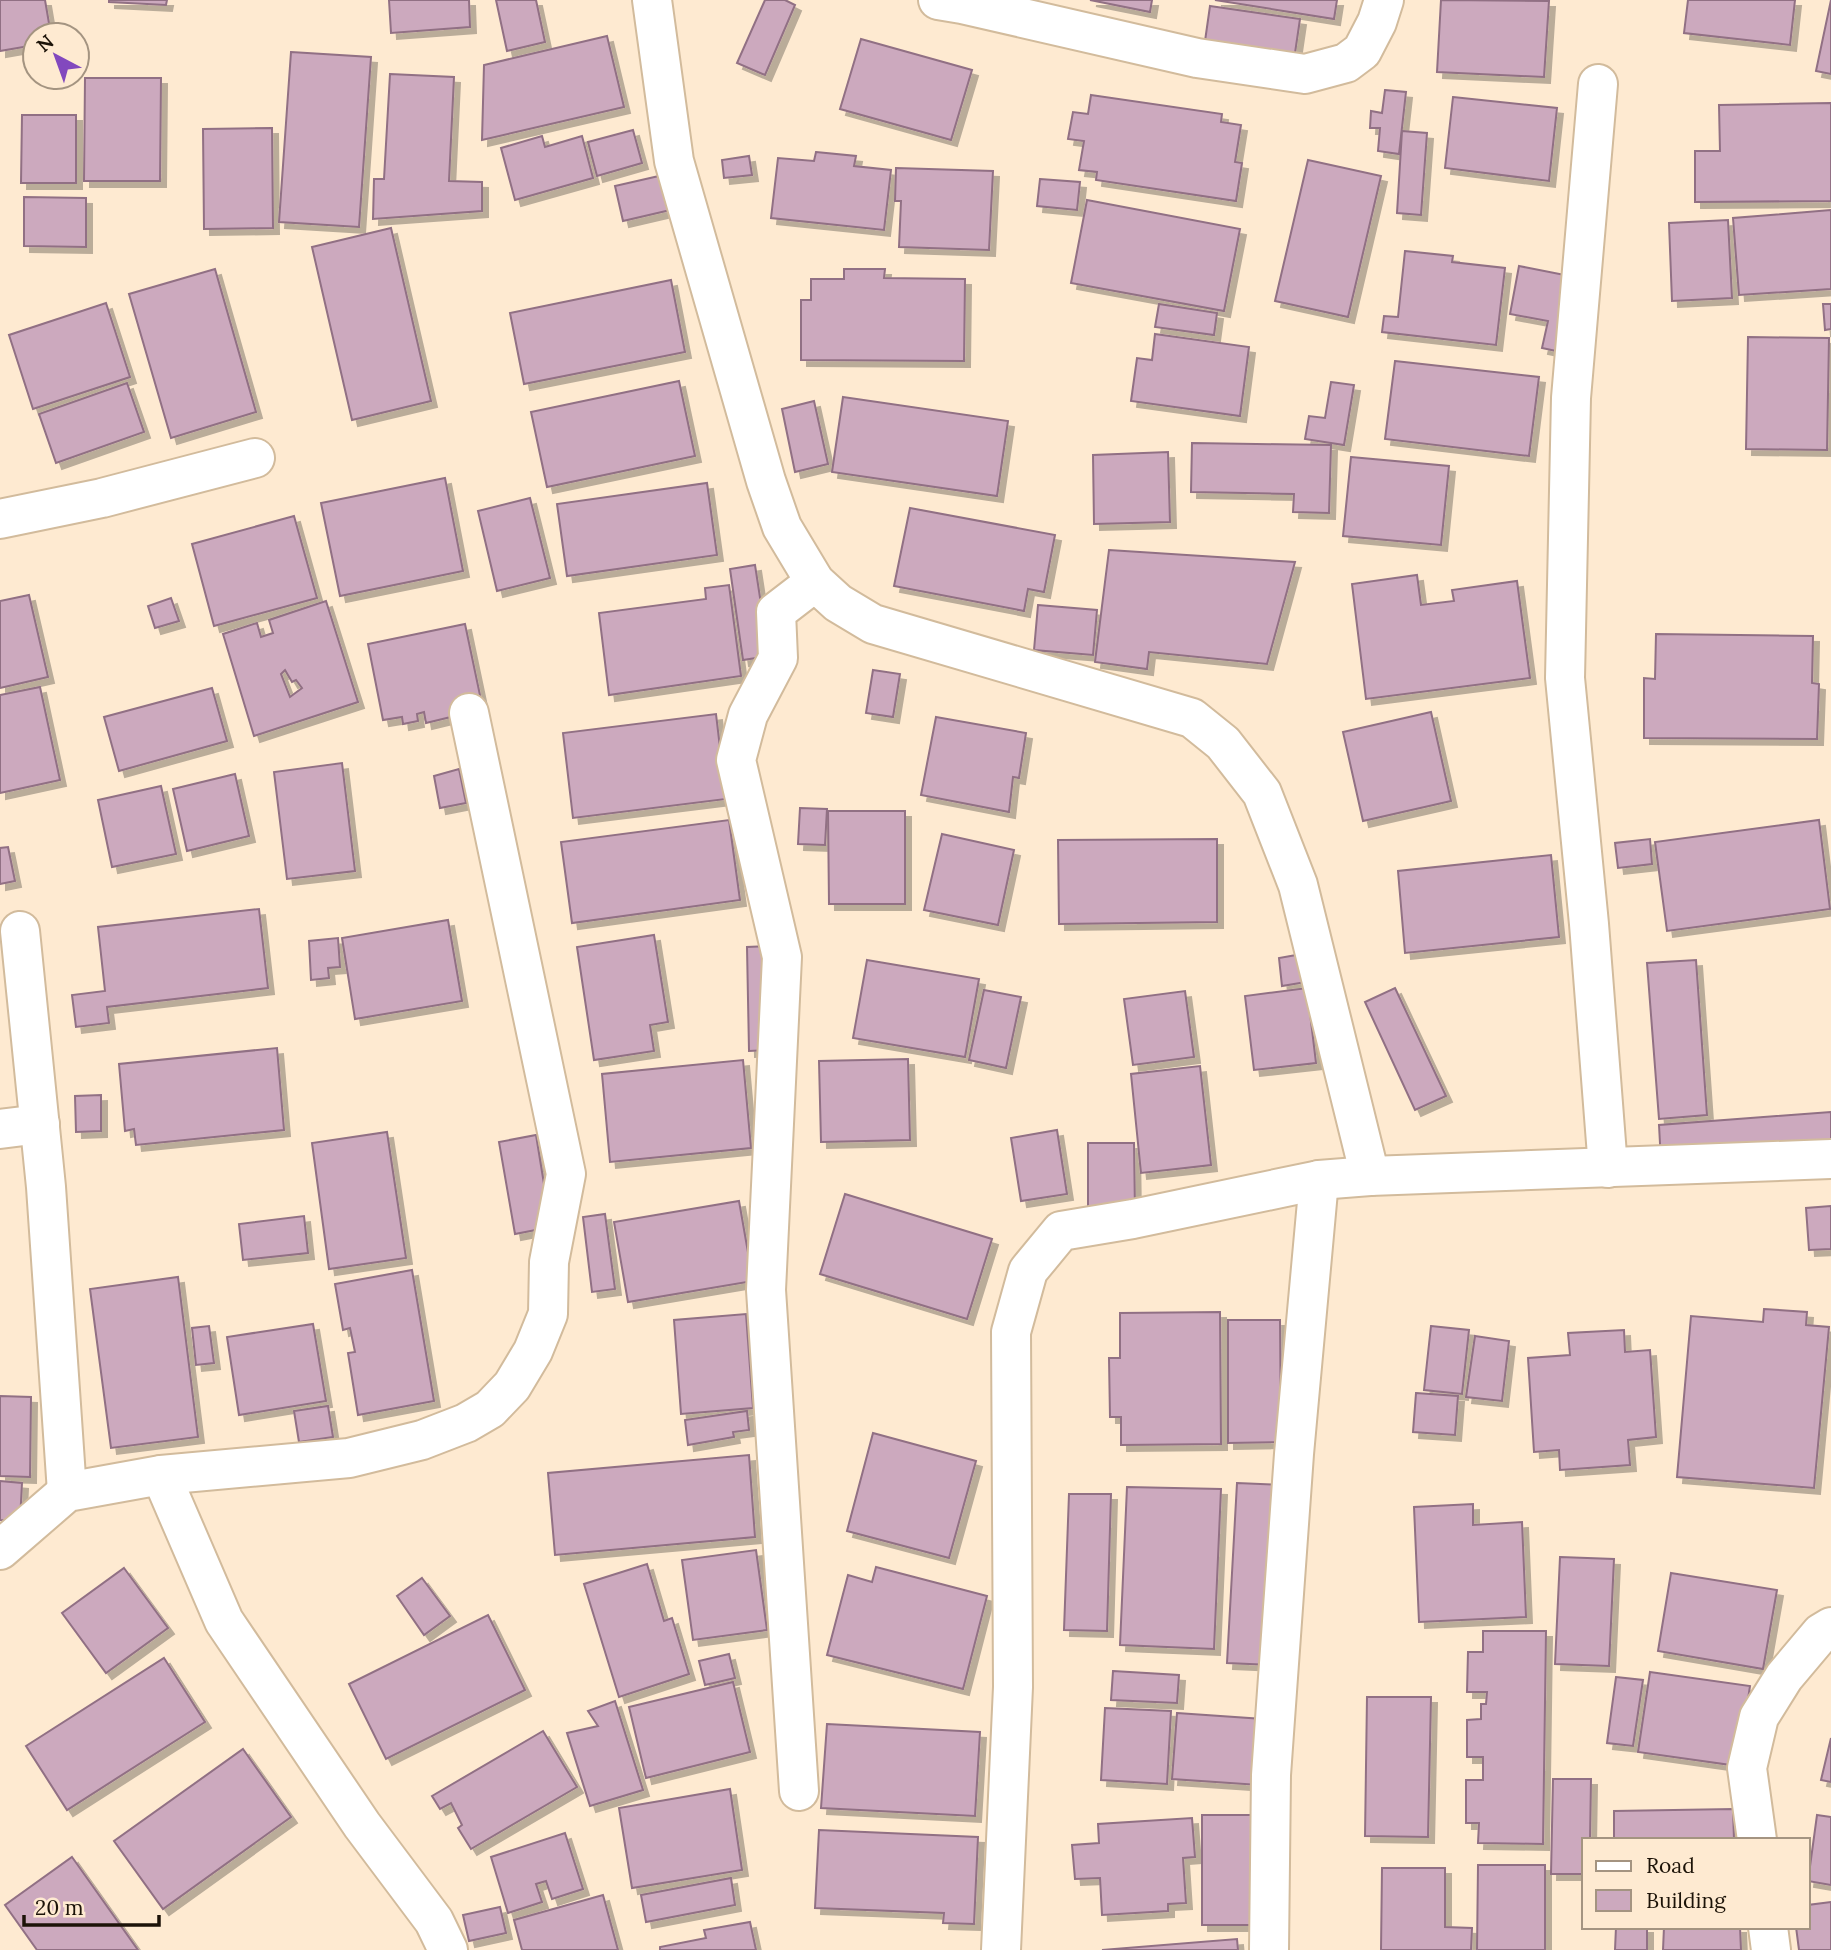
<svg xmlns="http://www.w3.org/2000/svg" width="1831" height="1950" font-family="Lora,serif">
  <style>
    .building { fill: #cca9be; stroke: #917084; stroke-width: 2; fill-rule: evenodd; filter: url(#shadow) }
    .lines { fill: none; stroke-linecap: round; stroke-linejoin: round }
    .street-casing { stroke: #d2bb9c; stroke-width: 42 }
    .street { stroke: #fff; stroke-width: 38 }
  </style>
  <defs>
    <filter id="shadow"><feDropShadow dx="6" dy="6" stdDeviation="0" flood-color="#0004"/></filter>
  </defs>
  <rect width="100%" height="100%" fill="#feead1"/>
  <g class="building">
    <path d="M0,0h45l6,35h-16v10l-35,6z"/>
    <path d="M109,0h58l-1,5 -57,-3z"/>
    <path d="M389,0h80l1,27 -79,6z"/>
    <path d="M496,0h40l9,42 -38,9z"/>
    <path d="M765,0h20l10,5 -30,70 -28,-12z"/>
    <path d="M1090,0h62l-2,12z"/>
    <path d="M1215,0h122l-3,19z"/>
    <path d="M1441,0l108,1 -5,76 -107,-5z"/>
    <path d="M1688,0h107l-5,45 -106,-12z"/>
    <path d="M1831,0v74l-15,-3z"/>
    <path d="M1210,6l90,13 -5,34 -90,-12z"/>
    <path d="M607,36l17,71 -142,33 2,-75z"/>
    <path d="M861,39l111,31 -21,70 -111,-31z"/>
    <path d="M291,52l80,5 -12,170 -80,-5z"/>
    <path d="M390,74l64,3 -5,104 33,1v29l-109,8 1,-40h10z"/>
    <path d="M85,78h76l-1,103h-76z"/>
    <path d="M1385,90l21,2 -7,62 -21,-3 2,-23h-10l1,-17 11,2z"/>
    <path d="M1091,95l131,19 -1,8 20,3 -6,37 7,1 -6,38 -140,-21 1,-8 -18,-2 5,-29 -16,-2 5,-27 15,2z"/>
    <path d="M1453,97l104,11 -8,73 -104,-13z"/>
    <path d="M1831,103v98l-136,1v-51h25l-1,-46z"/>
    <path d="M22,115h54v68h-55z"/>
    <path d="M272,128l1,100 -69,1 -1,-100z"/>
    <path d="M633,130l9,33 -45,13 -9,-34z"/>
    <path d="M1402,131l25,2 -6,82 -24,-2z"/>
    <path d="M542,136l3,11 37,-11 11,42 -78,22 -14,-52z"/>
    <path d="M816,152l40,4 -2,10 37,4 -7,60 -113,-12 7,-60 36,3z"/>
    <path d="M749,156l3,19 -28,3 -2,-18z"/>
    <path d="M1308,160l73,16 -33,141 -73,-16z"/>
    <path d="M896,168l97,3 -4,79 -90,-3 2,-46h-6z"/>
    <path d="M672,173l7,35 -56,13 -8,-35z"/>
    <path d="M1040,179l40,3 -3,28 -40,-4z"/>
    <path d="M24,197l62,1v49l-62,-1z"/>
    <path d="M1087,200l153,29 -16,82 -153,-28z"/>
    <path d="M1831,210v79l-92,6 -6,-77z"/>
    <path d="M1728,220l4,78 -60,3 -3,-78z"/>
    <path d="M391,228l40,173 -79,19 -40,-173z"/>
    <path d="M1405,251l48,5 -1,6 53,6 -9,77 -114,-13 2,-16 14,1z"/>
    <path d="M1519,266l71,14 -15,75 -33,-7 6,-27 -38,-7z"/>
    <path d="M215,269l41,143 -85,26 -42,-144z"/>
    <path d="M844,269h41l-1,9 81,1 -1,82 -163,-1v-60h10v-21h33z"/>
    <path d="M671,280l14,72 -161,32 -14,-71z"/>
    <path d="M106,303l24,74 -97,32 -24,-74z"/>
    <path d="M1159,304l58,9 -3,22 -59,-8z"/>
    <path d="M1823,304h8v25l-6,1z"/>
    <path d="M1155,334l94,13 -9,69 -109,-15 6,-43 15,2z"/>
    <path d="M1748,337l81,1 -2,112 -81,-1z"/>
    <path d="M1395,361l144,16 -10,79 -144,-17z"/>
    <path d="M679,381l16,75 -148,31 -16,-75z"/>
    <path d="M1331,382l23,3 -10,60 -39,-6 4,-23 16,2z"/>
    <path d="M127,383l17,49 -88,31 -17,-49z"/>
    <path d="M843,397l165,24 -11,75 -165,-24z"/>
    <path d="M814,401l14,63 -33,8 -13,-63z"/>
    <path d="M1192,443l139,2 -2,68 -36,-1 1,-18 -103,-2z"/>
    <path d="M1168,452l2,70 -76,2 -1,-69z"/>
    <path d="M1351,457l98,9 -8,79 -98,-9z"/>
    <path d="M445,478l18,93 -123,25 -19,-93z"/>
    <path d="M707,483l10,72 -150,21 -10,-72z"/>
    <path d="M530,498l20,80 -53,13 -19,-80z"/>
    <path d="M910,508l145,27 -11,57 -16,-3 -4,22 -130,-25z"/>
    <path d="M294,516l23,82 -103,28 -22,-82z"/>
    <path d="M1109,550l186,12 -28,102 -118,-12 -2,17 -52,-7z"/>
    <path d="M755,565l14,91 -26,4 -13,-91z"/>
    <path d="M1417,575l4,30 33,-4 -2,-11 65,-9 13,97 -164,21 -14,-115z"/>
    <path d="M729,585l12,91 -132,19 -10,-82 107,-14 -1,-11z"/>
    <path d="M29,595l19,82 -48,11v-87z"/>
    <path d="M171,598l8,23 -24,7 -7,-22z"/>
    <path d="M326,601l32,101 -104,34 -31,-102 34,-11 4,14 12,-4 -4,-13zM285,670l7,12 4,-2 6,8 -12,9 -9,-23z"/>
    <path d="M1038,605l59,5 -4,45 -59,-5z"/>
    <path d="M465,624l16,76 -22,15 -33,8 -2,-11 -7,2 1,7 -15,3 -1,-7 -19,3 -15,-76z"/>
    <path d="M1656,634l157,2 -1,47 7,1 -2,55 -173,-1v-60l11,1z"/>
    <path d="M873,670l27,4 -7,43 -27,-4z"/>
    <path d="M40,687l20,93 -60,13v-98z"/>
    <path d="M212,688l15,53 -108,30 -15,-54z"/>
    <path d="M1431,712l20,89 -88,20 -20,-89z"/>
    <path d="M716,714l10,85 -153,19 -10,-85z"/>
    <path d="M936,717l90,16 -7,45 -6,-1 -4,35 -88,-17z"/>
    <path d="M342,763l13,108 -68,8 -13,-107z"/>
    <path d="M459,769l7,34 -26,5 -6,-32z"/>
    <path d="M235,774l14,62 -62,15 -14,-62z"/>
    <path d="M161,786l15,68 -64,13 -14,-67z"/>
    <path d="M800,808l27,1 -2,36 -27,-1z"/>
    <path d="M828,811h77v93h-76z"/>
    <path d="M729,820l11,80 -168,23 -11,-81z"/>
    <path d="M1819,820l11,89 -163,22 -12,-89z"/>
    <path d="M942,834l72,16 -16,75 -74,-15z"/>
    <path d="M1217,839v83l-158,2 -1,-84z"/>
    <path d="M1650,839l2,25 -34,4 -3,-25z"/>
    <path d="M8,847l7,34 -15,3v-36z"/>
    <path d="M1551,855l8,82 -154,16 -7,-82z"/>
    <path d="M259,909l9,79 -161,19 2,16 -33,4 -4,-32 33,-4 -7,-64z"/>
    <path d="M448,920l14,81 -107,18 -13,-81z"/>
    <path d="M654,935l14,87 -18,3 4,26 -60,9 -17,-113z"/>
    <path d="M338,938l2,29 -12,1 1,10 -18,2 -2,-39z"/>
    <path d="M771,946l1,104 -23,1 -2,-104z"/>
    <path d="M1302,954l4,28 -24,4 -3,-28z"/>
    <path d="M867,960l112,19 -14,78 -112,-19z"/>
    <path d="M1696,960l11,155 -48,4 -12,-156z"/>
    <path d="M1307,988l9,75 -62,7 -9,-74z"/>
    <path d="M1395,988l51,108 -31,14 -50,-108z"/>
    <path d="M984,990l37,7 -15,71 -37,-8z"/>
    <path d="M1185,991l9,66 -61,8 -9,-66z"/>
    <path d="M277,1048l7,82 -148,15 -2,-16 -9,2 -6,-67z"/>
    <path d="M908,1059l2,81 -89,2 -2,-81z"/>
    <path d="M743,1060l8,88 -141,14 -8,-88z"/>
    <path d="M1200,1066l11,99 -70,8 -10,-99z"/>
    <path d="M101,1095v36l-25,1 -1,-36z"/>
    <path d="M1831,1112v37l-170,13 -2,-37z"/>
    <path d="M1057,1130l10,64 -46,7 -10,-63z"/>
    <path d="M387,1132l19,126 -77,11 -17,-126z"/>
    <path d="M536,1135l15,92 -36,7 -16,-92z"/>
    <path d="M1088,1143h46l1,70h-47z"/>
    <path d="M845,1194l147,45 -25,80 -147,-45z"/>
    <path d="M739,1201l14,80 -125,21 -14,-80z"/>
    <path d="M1831,1206v43l-22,1 -3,-42z"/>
    <path d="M605,1214l10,75 -23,3 -9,-75z"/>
    <path d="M304,1216l4,37 -65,7 -4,-36z"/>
    <path d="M412,1270l22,131 -76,14 -10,-62 7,-1 -5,-24 -7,2 -8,-46z"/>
    <path d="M178,1277l20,160 -87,11 -21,-159z"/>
    <path d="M1764,1309l43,3 -1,13 23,2 -15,161 -137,-11 14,-161 72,6z"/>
    <path d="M1220,1312l1,132 -100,1v-28h-11l-1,-59h11v-45z"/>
    <path d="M746,1314l7,94 -72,6 -7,-94z"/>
    <path d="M1228,1320h52l1,122 -53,1z"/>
    <path d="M313,1324l13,77 -87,14 -12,-78z"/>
    <path d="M209,1326l5,37 -18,2 -4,-37z"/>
    <path d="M1431,1326l38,4 -7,64 -38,-4z"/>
    <path d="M1624,1330l1,22 25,-2 6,87 -28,3 2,25 -70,5 -1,-20 -25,2 -6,-94 42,-3 -2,-22z"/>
    <path d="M1475,1336l34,5 -7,60 -36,-4z"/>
    <path d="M1416,1393l42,3 -3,39 -42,-3z"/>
    <path d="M0,1396l31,1 -1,80 -30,-1z"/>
    <path d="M328,1406l5,31 -34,5 -5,-31z"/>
    <path d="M747,1411l2,19 -16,2 1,5 -46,8 -3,-25z"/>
    <path d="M873,1433l103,28 -27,97 -102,-27z"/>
    <path d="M749,1455l6,82 -200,18 -7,-82z"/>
    <path d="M0,1481l22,2 -2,38 -20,-1z"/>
    <path d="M1237,1483l47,2 -10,180 -47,-2z"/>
    <path d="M1127,1487l94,2 -7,160 -94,-4z"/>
    <path d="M1069,1494h42l-4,137 -43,-1z"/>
    <path d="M1473,1504v21l49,-3 4,95 -107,5 -5,-115z"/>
    <path d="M756,1550l11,80 -74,10 -11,-80z"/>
    <path d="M1560,1557l54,2 -5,107 -54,-2z"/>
    <path d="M647,1564l17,57 8,-3 17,56 -70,23 -35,-113z"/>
    <path d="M876,1567l111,29 -24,93 -136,-34 21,-80 24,7z"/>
    <path d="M124,1568l44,60 -62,45 -44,-60z"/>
    <path d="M1671,1573l106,17 -14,79 -105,-18z"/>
    <path d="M422,1578l28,38 -26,19 -27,-39z"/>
    <path d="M488,1615l37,75 -139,69 -37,-75z"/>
    <path d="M1483,1631h63l-3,213 -65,-1 1,-20h-13v-43h17v-23h-16v-37l14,-1v-15h5l1,-12h-20l1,-40h15z"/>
    <path d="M729,1654l6,24 -30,7 -6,-24z"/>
    <path d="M164,1658l41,64 -138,88 -41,-64z"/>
    <path d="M1113,1671l66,4 -2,28 -66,-3z"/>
    <path d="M1650,1672l100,14 -12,80 -100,-14z"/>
    <path d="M1616,1677l27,3 -10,66 -26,-3z"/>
    <path d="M733,1682l17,70 -104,26 -17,-71z"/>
    <path d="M1367,1697h64l-3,140 -63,-1z"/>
    <path d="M615,1701l28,89 -53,16 -23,-73 31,-7 -10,-15z"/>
    <path d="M1105,1708l66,3 -4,73 -66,-4z"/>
    <path d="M1177,1713l86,6 -4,66 -87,-6z"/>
    <path d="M827,1724l153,8 -5,84 -154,-8z"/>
    <path d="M543,1731l34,56 -106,62 -13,-21 4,-3 -11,-22 -11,6 -8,-13z"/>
    <path d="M1831,1738v44l-10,-2z"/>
    <path d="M243,1749l48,68 -128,92 -49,-68z"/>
    <path d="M1553,1779h38l-1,61h-6v34h-33z"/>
    <path d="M730,1789l12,81 -110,18 -13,-80z"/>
    <path d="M1733,1809l1,31h-120v-29z"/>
    <path d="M1202,1815h53l-1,110h-52z"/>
    <path d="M1817,1815l14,2v68l-23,-4z"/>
    <path d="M1192,1818l3,39 -12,1 3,45 -18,1v7l-66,4 -2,-37 -25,1 -3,-34 27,-2 -1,-19z"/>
    <path d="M819,1830l159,7 -4,87 -31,-1 1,-10 -129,-5z"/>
    <path d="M565,1833l18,56 -31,10 -6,-18 -10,3 6,18 -34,11 -17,-56z"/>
    <path d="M72,1857l66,93h-101l-32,-45z"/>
    <path d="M1478,1865h67v85h-68z"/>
    <path d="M1382,1868h63v59l27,1 -1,22h-90z"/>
    <path d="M731,1878l4,27 -89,17 -5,-27z"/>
    <path d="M603,1895l15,55h-96l-8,-30z"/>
    <path d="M1831,1902v48h-32l-3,-23h12v-22z"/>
    <path d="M500,1907l6,26 -37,8 -6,-26z"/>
    <path d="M750,1922l6,28h-96v-3l46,-9 -2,-8z"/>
    <path d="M1616,1927h31v23h-32z"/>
    <path d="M1664,1927h76l1,23h-78z"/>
    <path d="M1237,1939l1,11h-136z"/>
  </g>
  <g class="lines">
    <g class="street-casing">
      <g id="street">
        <path d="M652,0l22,161 92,320 16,46 33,55 23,21 35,21 319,94 31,25 39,50 36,92 72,291"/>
        <path d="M938,0l24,4 235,54 108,16 41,-11 16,-12 15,-29 7,-22"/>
        <path d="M1598,84l-27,314 -6,280 24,246 19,244"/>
        <path d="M0,519l102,-21 153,-40"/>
        <path d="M20,931l26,256 21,305"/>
        <path d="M0,1129l40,-5"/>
        <path d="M161,1475l63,146 138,204 72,96 14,29"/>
        <path d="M0,1550l67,-58 94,-17 188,-17 73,-18 44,-17 24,-14 22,-23 21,-35 15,-37 1,-52 17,-88 -97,-461"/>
        <path d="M799,1791l-33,-501 16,-333 -46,-197 12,-45 30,-57 -2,-46 39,-30"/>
        <path d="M1757,1840l-10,-72 12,-51 25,-40 37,-44 10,-6"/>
        <path d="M1768,1927l3,23"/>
        <path d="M1001,1950l12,-263 -2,-355 17,-61 33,-40 72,-12 186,-39 51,-4 461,-17"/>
        <path d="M1269,1950l2,-175 23,-321 25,-274"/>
      </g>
    </g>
    <use href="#street" class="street"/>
  </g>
  <rect x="1582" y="1838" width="228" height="91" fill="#feead1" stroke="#a49481" stroke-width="2"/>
  <rect x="1596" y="1861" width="35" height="10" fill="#ffffff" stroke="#a49481" stroke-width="2"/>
  <text x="1646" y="1873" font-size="21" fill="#1c1308">Road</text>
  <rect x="1596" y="1890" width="35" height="21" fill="#cca9be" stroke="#a49481" stroke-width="2"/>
  <text x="1646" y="1908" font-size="21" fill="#1c1308">Building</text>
  <g transform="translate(56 56) rotate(319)"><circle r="33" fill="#feead1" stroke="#a49481" stroke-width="2"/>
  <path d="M0-5L12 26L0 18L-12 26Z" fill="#8248be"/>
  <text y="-10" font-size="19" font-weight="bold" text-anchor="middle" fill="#1c1308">N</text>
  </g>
  <path d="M24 1915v10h135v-10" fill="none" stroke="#1c1308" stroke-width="3.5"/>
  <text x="35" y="1915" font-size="21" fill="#1c1308" stroke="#feead1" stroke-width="5" paint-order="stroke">20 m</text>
</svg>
